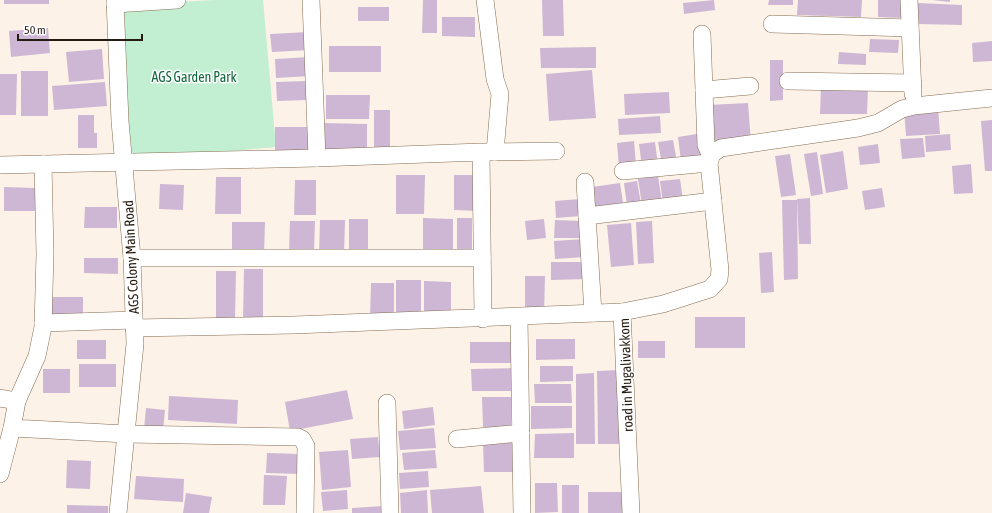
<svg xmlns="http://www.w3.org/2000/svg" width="992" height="513" font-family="'Asap Condensed',sans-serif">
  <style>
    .green { fill: #c2efd1 }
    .building { fill: #ceb7d4 }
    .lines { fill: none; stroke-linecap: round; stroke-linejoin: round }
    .minor-casing { stroke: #846d53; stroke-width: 18 }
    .minor { stroke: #fff; stroke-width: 17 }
    .labels { text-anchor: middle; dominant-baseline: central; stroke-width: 3; stroke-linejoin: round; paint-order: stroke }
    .park-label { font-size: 14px; fill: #12683d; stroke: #fff }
    .street-label { font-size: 14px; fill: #251b11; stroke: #fff }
  </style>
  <rect width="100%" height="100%" fill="#fdf2e7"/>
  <path class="green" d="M215,0h48l13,147 -151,14 -10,-156z"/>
  <g class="building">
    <rect x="4" y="0" width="45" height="4"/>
    <path d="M423,0h14v33h-15z"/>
    <path d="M542,0h21l1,36h-21z"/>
    <path d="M714,0l1,10 -31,4 -1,-11z"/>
    <path d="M769,0h24v5h-25z"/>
    <path d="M798,0h64l-1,17 -64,-2z"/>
    <path d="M878,0h24v18l-24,-1z"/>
    <path d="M932,0h18v2z"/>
    <path d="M918,3l44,2v20l-45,-1z"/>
    <rect x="358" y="7" width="31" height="14"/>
    <path d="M442,17h33v20l-33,-1z"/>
    <path d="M48,28l2,25 -39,4 -2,-26z"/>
    <path d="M308,32l1,18 -37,2 -2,-18z"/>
    <path d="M870,39l29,1 -1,13 -29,-1z"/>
    <path d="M992,41v20l-19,1 -1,-19z"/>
    <rect x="329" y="46" width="52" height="26"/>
    <path d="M596,47v21h-55l-1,-20z"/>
    <path d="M102,49l2,30 -35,3 -3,-30z"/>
    <path d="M839,52l27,2v11l-28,-1z"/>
    <path d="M310,57l1,19 -35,2 -1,-19z"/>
    <path d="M770,60h13v40l-13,1z"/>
    <path d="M592,70l4,48 -47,3 -3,-47z"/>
    <rect x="21" y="71" width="27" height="45"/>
    <path d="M0,74h17l-1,41h-16z"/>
    <path d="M307,81l1,19 -31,1 -1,-19z"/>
    <path d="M105,82l2,24 -53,4 -2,-24z"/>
    <path d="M821,87l47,1 -1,26h-47z"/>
    <path d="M669,92l1,21 -45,2 -1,-21z"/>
    <path d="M326,95h44l-1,24h-43z"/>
    <path d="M748,103l3,40 -41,2 -2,-40z"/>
    <path d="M938,108l2,26 -34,2 -2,-26z"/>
    <rect x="374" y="110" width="16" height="42"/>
    <path d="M78,115h16v18h3v15h-19z"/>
    <path d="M660,116l1,17 -42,2 -1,-16z"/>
    <path d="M992,120v51h-7l-4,-50z"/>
    <path d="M322,123l45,1v29h-45z"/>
    <rect x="275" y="127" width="34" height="29"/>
    <path d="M697,134l4,24 -20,3 -3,-24z"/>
    <path d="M950,134l1,16 -25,2 -1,-16z"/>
    <path d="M923,138l2,19 -23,2 -2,-20z"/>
    <path d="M673,140l4,22 -15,3 -4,-23z"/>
    <path d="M634,141l2,24 -17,2 -2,-24z"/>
    <path d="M655,142l3,23 -16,2 -3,-23z"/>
    <path d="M878,144l2,19 -20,2 -2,-18z"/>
    <path d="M843,151l5,38 -22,4 -6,-38z"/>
    <path d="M817,152l6,42 -12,2 -7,-42z"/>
    <path d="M790,154l6,41 -15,2 -6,-41z"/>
    <path d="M971,164l2,29 -19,1 -2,-28z"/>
    <path d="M396,175h29l-1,39h-28z"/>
    <path d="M454,175h24l-1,36 -23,-1z"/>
    <path d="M658,176l4,26 -20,3 -4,-26z"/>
    <path d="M216,177h25v37h-26z"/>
    <path d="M680,179l3,21 -20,3 -3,-22z"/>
    <path d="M295,180h21v35h-22z"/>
    <path d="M637,181l4,23 -14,2 -3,-23z"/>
    <path d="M620,183l4,26 -28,4 -4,-26z"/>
    <path d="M160,184l24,1 -1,25 -24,-1z"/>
    <path d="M4,187l32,1 -1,23h-31z"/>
    <path d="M882,188l3,19 -20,3 -3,-19z"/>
    <path d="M810,198l1,46h-12l-2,-45z"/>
    <path d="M580,199l1,17 -25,2 -1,-17z"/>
    <path d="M782,200h15l1,79 -14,1z"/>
    <path d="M85,207h32v21h-33z"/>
    <path d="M423,218l30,1v33h-30z"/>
    <rect x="457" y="218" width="15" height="31"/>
    <rect x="349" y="219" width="19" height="34"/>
    <path d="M544,219l2,19 -19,2 -2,-19z"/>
    <path d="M320,220h25l-1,36h-25z"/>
    <path d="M555,220l28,1v17h-29z"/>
    <path d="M290,221h25l-1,31h-25z"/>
    <path d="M652,221l2,42 -16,1 -2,-42z"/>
    <path d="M232,222h33l-1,35h-32z"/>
    <path d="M631,223l3,42 -23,2 -4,-42z"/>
    <path d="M584,239l1,18 -30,2 -1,-18z"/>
    <path d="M772,252l2,40 -13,1 -2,-40z"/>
    <path d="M84,258h34v16l-34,-1z"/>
    <path d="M551,262h38v17l-38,1z"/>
    <path d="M244,269h19v51h-20z"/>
    <path d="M216,271h20l-1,48h-19z"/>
    <path d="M525,276h20l-1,40 -19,-1z"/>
    <path d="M396,280h25v34l-25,-1z"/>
    <path d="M424,281l27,1v37l-27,-1z"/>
    <path d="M371,283h23v35h-24z"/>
    <rect x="51" y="297" width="32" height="19"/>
    <rect x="695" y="317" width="50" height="31"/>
    <path d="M536,339h39v20l-39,1z"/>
    <rect x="77" y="340" width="29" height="19"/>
    <rect x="638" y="341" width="27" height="17"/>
    <rect x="470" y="342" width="43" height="21"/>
    <rect x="79" y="364" width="37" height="23"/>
    <path d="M540,366h33v15l-33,1z"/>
    <path d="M516,368v23h-44l-1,-22z"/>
    <rect x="43" y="369" width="27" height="24"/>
    <path d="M620,370v74h-22l-1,-73z"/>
    <path d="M594,373l1,71h-19v-70z"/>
    <path d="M534,384h37l1,19h-37z"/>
    <path d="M347,390l6,29 -63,12 -5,-29z"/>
    <path d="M169,396l69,4 -1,24 -69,-4z"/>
    <path d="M482,397h29v30h-28z"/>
    <path d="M531,406h41v22l-41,1z"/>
    <path d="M433,407l2,18 -31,4 -2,-18z"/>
    <path d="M146,408l19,2 -2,21 -19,-2z"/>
    <path d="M434,428l2,20 -36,2 -2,-19z"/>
    <path d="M574,433v25h-40l1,-24z"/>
    <path d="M378,437l2,20 -28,2 -2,-20z"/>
    <path d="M514,442v30h-30l-1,-29z"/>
    <path d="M348,450l3,37 -29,3 -3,-38z"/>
    <path d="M435,450l2,18 -33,2 -2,-17z"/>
    <path d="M267,453l33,1v20l-34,-1z"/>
    <path d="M67,460l24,1 -1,28 -24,-1z"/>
    <path d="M428,471l1,16 -29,2 -1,-16z"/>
    <path d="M264,475l23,1 -2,29h-22z"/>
    <path d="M136,476l48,3 -1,23 -49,-3z"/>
    <path d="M535,483h22l1,29 -23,1z"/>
    <rect x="562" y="485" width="17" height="28"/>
    <path d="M481,486l3,27h-52l-2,-23z"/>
    <path d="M347,490l1,19 -25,2 -2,-19z"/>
    <path d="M427,490l1,23h-27l-1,-20z"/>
    <rect x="588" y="492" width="41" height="21"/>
    <path d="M186,493l26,4 -3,16h-26z"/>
    <path d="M67,505l41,1v7h-41z"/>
    <path d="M383,506l1,7h-32v-5z"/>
  </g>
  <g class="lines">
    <g class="minor-casing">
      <g id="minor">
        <path d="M115,0l5,121 12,137 3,86 -17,169"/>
        <path d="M311,0l6,158"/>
        <path d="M485,0l10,79 5,15 -5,58"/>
        <path d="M909,0l4,94"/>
        <path d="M115,4l62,-4"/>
        <path d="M772,24l138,4"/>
        <path d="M702,34l4,111 5,11"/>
        <path d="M788,81l125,2"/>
        <path d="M704,90l46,-4"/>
        <path d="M484,152l72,-1"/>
        <path d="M0,165l317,-7 164,-6 2,167"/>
        <path d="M623,171l86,-8"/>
        <path d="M585,182l8,131"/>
        <path d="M587,216l126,-15"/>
        <path d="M132,258h350"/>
        <path d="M519,318l3,195"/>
        <path d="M43,323l91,-3"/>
        <path d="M134,328l160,-3 328,-13"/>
        <path d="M0,398l17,3 -5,27 114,6 172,3 4,2 4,7 -1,67"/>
        <path d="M17,401l20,-45 6,-29 2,-73 -2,-90"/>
        <path d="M387,403l3,110"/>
        <path d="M457,439l64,-6"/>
        <path d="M0,474l12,-46"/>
        <path d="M631,513l-9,-201 41,-8 47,-15 9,-10 1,-9 -11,-107 3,-9 9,-6 137,-20 20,-5 24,-14 12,-3 78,-8"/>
      </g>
    </g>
    <use href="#minor" class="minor"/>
  </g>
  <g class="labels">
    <g class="park-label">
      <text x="194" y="77">AGS Garden Park</text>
    </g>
    <g class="street-label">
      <text transform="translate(131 257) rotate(-93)">AGS Colony Main Road</text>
      <text transform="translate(626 375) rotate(-92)">road in Mugalivakkom</text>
    </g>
  </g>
  <path d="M18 34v6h124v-6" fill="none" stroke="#251b11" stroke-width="2"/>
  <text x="24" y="34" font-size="12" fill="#251b11" stroke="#ffffff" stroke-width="3" paint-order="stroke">50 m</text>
</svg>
